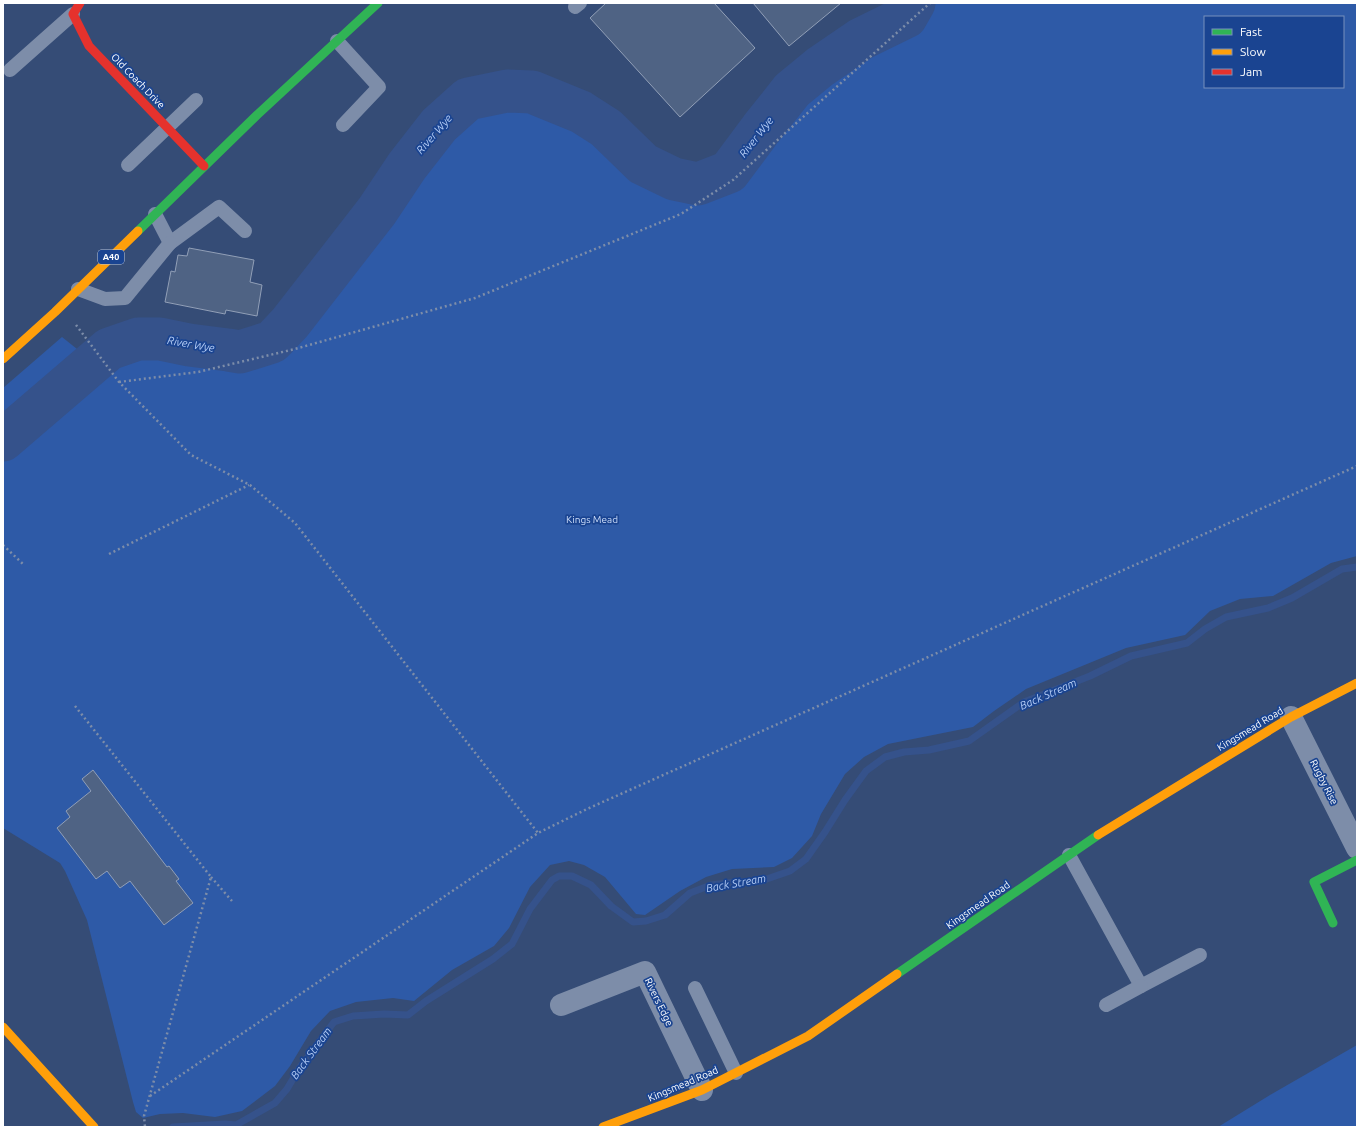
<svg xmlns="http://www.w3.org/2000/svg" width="1360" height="1130" font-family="Ubuntu,sans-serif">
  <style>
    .green { fill: #2e5aa7; fill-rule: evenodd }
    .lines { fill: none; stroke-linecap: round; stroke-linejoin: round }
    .stream { stroke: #35528b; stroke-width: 7 }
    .river { stroke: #35528b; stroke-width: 43 }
    .building { fill: #4f6384; stroke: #919fb7 }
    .path { stroke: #7d8da9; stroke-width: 2.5; stroke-dasharray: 2 3; stroke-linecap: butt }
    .lane { stroke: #7d8da9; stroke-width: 14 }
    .street { stroke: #7d8da9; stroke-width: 22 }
    .fast { stroke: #30b455; stroke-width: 9 }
    .slow { stroke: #ff9f0a; stroke-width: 9 }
    .jam { stroke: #e5322d; stroke-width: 9 }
    .labels { text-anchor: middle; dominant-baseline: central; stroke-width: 3.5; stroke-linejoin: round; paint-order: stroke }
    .shield { fill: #1a4491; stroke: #bac7de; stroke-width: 1 }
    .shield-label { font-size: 9px; font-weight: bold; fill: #fff }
    .street-label { font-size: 10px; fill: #fff; stroke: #1a4491 }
    .park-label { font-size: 10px; fill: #cfdffb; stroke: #1a4491 }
    .water-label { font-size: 11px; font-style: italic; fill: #b5cdf6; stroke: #1a4491 }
  </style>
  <rect width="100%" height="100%" fill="#354c76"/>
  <g class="green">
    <path d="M925,3h432v553l-26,7 -58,33 -33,3 -30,12 -25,24 -59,13 -100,41 -32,22 -21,16 -85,17 -24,13 -19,17 -24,40 -9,22 -20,22 -18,9 -42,2 -26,8 -26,14 -35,24 -9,-1 -31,-37 -21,-12 -15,-4 -19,4 -20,22 -21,41 -15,18 -42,24 -38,31 -21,-3 -37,4 -26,9 -19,20 -21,35 -15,20 -33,25 -27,6 -32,-4 -23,1 -17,4 -7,-6 -3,-10 -46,-182 -22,-49 -5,-8 -57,-35v-259l1,-3 -1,-2v-109l57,-55 64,-49 22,-3h17l67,15 29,-5 25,-14 55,-64 41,-60 44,-68 30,-34 25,-13 28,-1 45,8 38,15 63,54 31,7 26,-1 28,-18 48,-63 39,-34 42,-30 40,-20 17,-16zM1205,17h138v70h-138z"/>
    <path d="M62,337l25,20 -84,64v-33z"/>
    <path d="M1357,1045v82h-139l52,-32z"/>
  </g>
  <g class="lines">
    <path class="stream" d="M173,1127l52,-3 11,1 39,-22 12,-14 13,-22 34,-45 19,-6 31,-2 24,1 18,-14 67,-42 19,-15 18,-35 22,-29 7,-4h13l19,9 20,21 22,16 13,-1 19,-6 25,-22 21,-8 25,-3 25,-1 29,-10 16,-12 19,-27 20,-32 21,-29 19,-14 19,-5 25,-2 40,-9 55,-39 66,-26 41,-20 56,-13 18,-14 21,-12 42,-9 24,-10 50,-29 15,-2"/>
    <path class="river" d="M3,440l106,-91 29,-10h22l29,6 39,5 12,2 32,-10 18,-19 87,-112 30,-45 32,-41 29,-26 39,-8 25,1 49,20 25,16 37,36 31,15 24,5 31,-12 32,-43 31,-39 28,-23 41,-28 45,-22 8,-14"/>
  </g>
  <g class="building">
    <path d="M606,3h108l41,45 -75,69 -90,-99z"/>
    <path d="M753,3h88l-52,43z"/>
    <path d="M189,248l65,12 -4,22 12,3 -5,31 -31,-6 -1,4 -60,-12 6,-31 4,1 3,-17 9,1z"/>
    <path d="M93,770l74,97 2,-1 10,13 -3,2 17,22 -29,22 -34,-44 -10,7 -13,-17 -11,8 -39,-51 13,-11 -4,-6 25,-20 -9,-12z"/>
  </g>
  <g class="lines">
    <g class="path">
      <path d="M76,325l43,57 72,73 59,30 45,38 243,310"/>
      <path d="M119,382l79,-10 97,-23 180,-51 206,-84 52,-34 197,-177"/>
      <path d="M3,545l20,19"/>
      <path d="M109,554l140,-69"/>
      <path d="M75,706l136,171 -67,239 1,11"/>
      <path d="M211,877l21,24"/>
      <path d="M150,1096l388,-263 49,-24 770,-343"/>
    </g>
    <g class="lane">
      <path d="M575,7l5,-4"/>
      <path d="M337,41l42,46 -36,38"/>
      <path d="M10,70l63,-56"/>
      <path d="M128,165l68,-65"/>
      <path d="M155,214l15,29 49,-36 26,24"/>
      <path d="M78,289l27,10 20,-1 45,-55"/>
      <path d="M1069,855l72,131 59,-31"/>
      <path d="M695,988l41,85"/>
      <path d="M1106,1005l35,-19"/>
    </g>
    <g class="street">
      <path d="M1291,717l66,131"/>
      <path d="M561,1005l84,-33 57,118"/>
    </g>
    <g class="fast">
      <path d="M138,231l119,-116 121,-112"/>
      <path d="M1333,923l-19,-41 43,-22"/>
      <path d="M897,974l201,-139"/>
    </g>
    <g class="slow">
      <path d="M3,359l52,-47 83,-81"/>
      <path d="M1098,835l193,-118 66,-34"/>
      <path d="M3,1027l91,100"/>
      <path d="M603,1127l99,-37 106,-54 89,-62"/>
    </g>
    <path class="jam" d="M80,3l-7,11 16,32 115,120"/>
  </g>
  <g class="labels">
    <rect class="shield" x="98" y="250" width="26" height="14" rx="3"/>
    <g class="shield-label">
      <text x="111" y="257">A40</text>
    </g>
    <g class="street-label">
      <text transform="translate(138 81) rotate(46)">Old Coach Drive</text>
      <text transform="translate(1250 729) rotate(-31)">Kingsmead Road</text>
      <text transform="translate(1324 782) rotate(63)">Rugby Rise</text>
      <text transform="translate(978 905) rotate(-35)">Kingsmead Road</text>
      <text transform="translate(659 1002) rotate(64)">Rivers Edge</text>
      <text transform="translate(683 1084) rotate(-23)">Kingsmead Road</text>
    </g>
    <g class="park-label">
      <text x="592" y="519">Kings Mead</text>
    </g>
    <g class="water-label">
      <text transform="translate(434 134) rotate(-49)">River Wye</text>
      <text transform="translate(756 137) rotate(-52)">River Wye</text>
      <text transform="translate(191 344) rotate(10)">River Wye</text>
      <text transform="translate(1048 694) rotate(-24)">Back Stream</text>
      <text transform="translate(736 883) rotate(-10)">Back Stream</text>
      <text transform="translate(311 1053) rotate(-54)">Back Stream</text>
    </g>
  </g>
  <rect width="1360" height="1130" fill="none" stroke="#ffffff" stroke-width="8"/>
  <rect x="1204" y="16" width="140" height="72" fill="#1a4491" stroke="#768fbd"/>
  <rect x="1212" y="29" width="20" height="6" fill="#30b455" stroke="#768fbd"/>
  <text x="1240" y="36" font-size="12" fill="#ffffff">Fast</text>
  <rect x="1212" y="49" width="20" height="6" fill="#ff9f0a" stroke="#768fbd"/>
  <text x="1240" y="56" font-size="12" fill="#ffffff">Slow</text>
  <rect x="1212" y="69" width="20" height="6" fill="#e5322d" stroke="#768fbd"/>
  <text x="1240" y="76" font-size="12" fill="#ffffff">Jam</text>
</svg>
